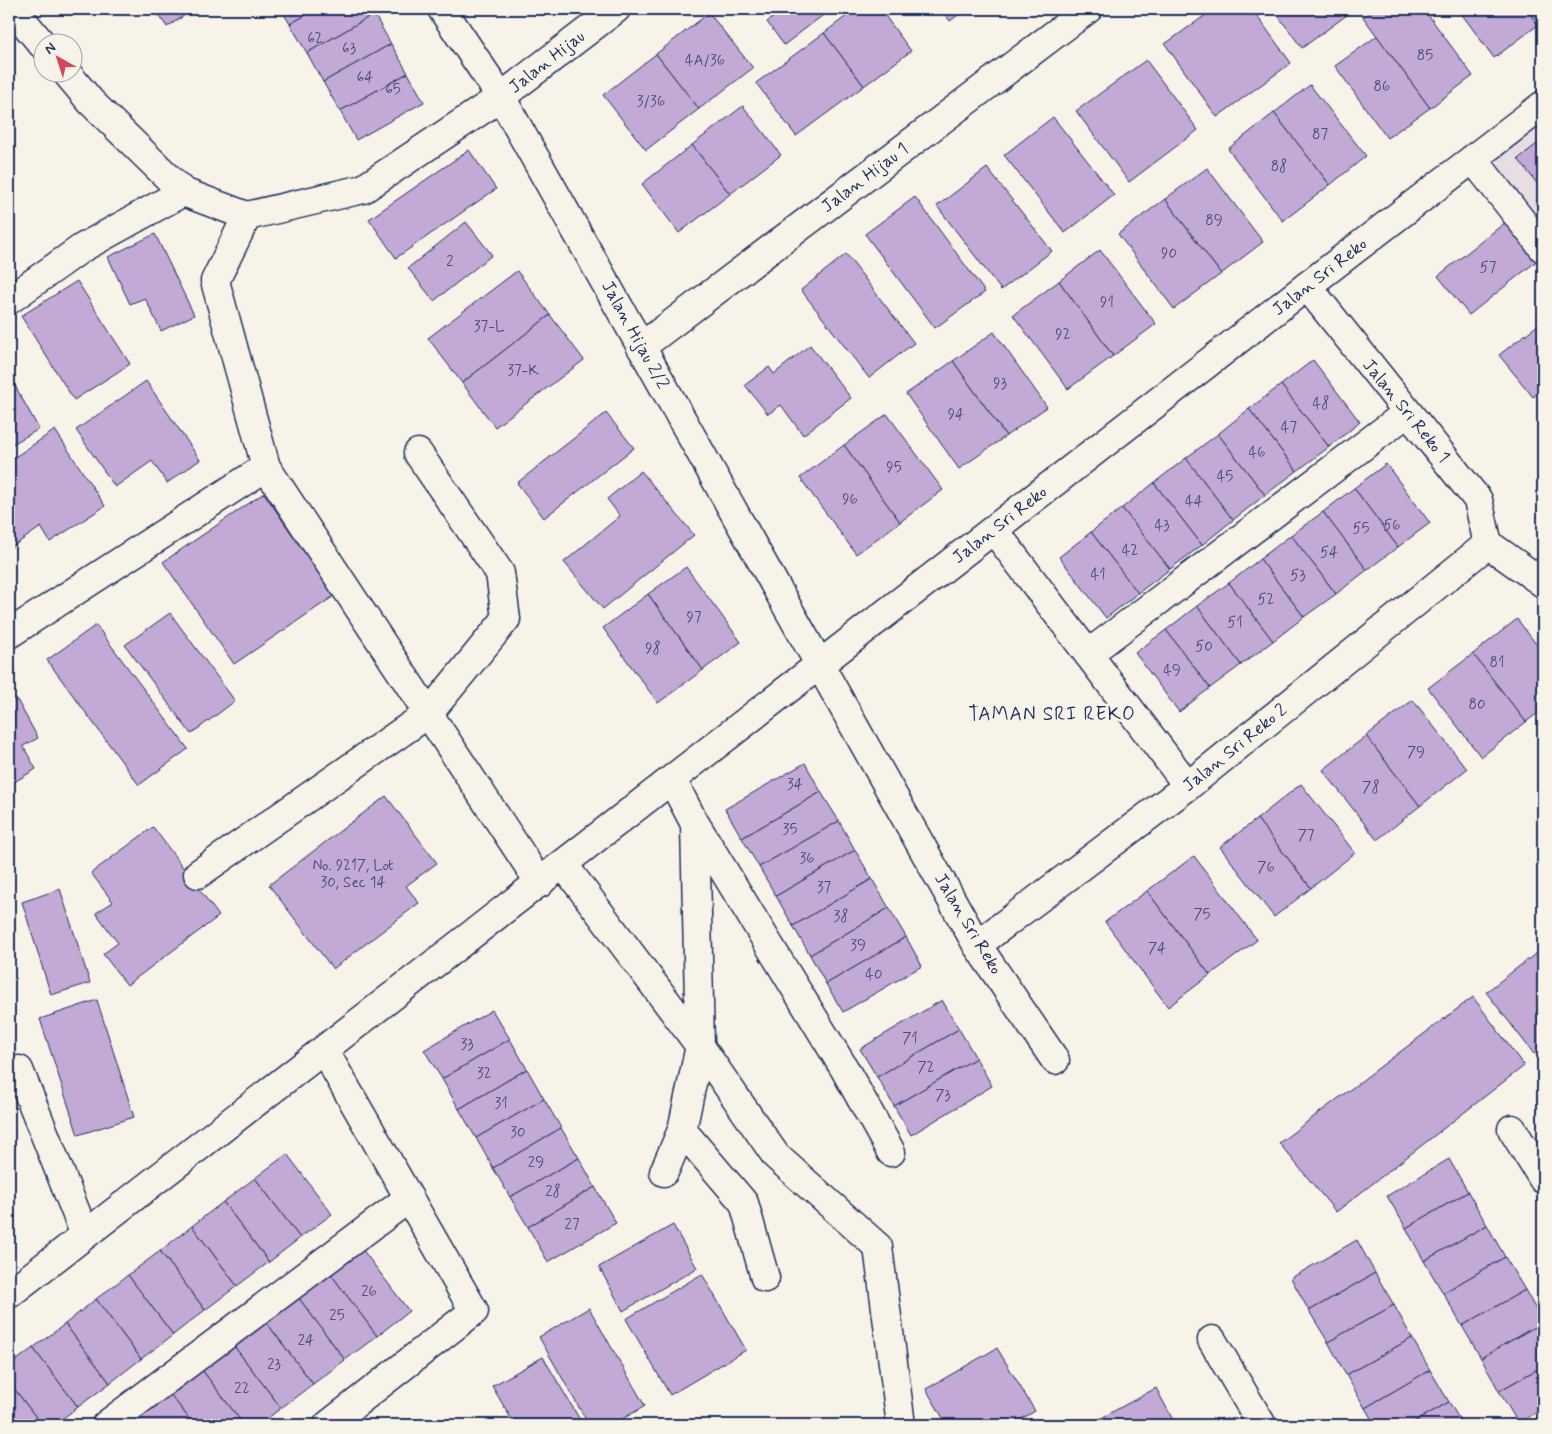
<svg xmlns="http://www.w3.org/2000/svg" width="1552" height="1434" font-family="Mynerve,sans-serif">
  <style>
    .built { fill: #e7dde3 }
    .building { fill: #c3a9d6; stroke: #1b2f5e }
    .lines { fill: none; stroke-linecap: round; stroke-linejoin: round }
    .minor-casing { stroke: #1b2f5e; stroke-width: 31 }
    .minor { stroke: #f7f3e8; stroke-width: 28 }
    .labels { text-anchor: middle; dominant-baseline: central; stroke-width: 5; stroke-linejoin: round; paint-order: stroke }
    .number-label { font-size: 15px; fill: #454e7c }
    .street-label { font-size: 18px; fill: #1b2f5e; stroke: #f7f3e8 }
    .neighbourhood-label { font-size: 19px; letter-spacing: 1px; fill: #1b2f5e; stroke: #f7f3e8 }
  </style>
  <rect width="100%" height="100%" fill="#f7f3e8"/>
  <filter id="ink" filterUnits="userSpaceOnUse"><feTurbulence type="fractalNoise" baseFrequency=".02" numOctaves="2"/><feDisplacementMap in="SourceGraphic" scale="10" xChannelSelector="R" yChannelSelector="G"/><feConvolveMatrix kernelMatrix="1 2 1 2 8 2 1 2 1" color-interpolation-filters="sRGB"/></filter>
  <g filter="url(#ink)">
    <path class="built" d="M1543,122v109l-53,-68z"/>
    <g class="building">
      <path d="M155,9h39l-27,18z"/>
      <path d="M281,9h36l-27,15z"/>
      <path d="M317,9h54l3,5 -67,39 -17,-29z"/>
      <path d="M784,9h47l-47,36 -17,-23z"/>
      <path d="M856,9h24l31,42 -47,35 -40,-53z"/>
      <path d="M941,9h25l-16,12z"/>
      <path d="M1214,9h38l39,54 -74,54 -52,-73z"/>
      <path d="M1273,9h82l-53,39z"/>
      <path d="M1375,9h49l49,67 -43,32 -67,-91z"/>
      <path d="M1458,9h69l11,16 -44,33z"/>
      <path d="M1527,9h16v12l-5,4z"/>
      <path d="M709,13l44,55 -54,41 -43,-55z"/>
      <path d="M374,14l17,30 -68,38 -16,-29z"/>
      <path d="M824,33l40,53 -68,50 -40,-53z"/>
      <path d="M1377,36l53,72 -43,30 -52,-72z"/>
      <path d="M391,44l17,29 -68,38 -17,-29z"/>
      <path d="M656,54l43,55 -53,41 -43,-55z"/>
      <path d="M1146,60l52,70 -69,52 -53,-71z"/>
      <path d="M408,73l16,29 -68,38 -16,-29z"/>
      <path d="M1310,85l56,71 -36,29 -56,-72z"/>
      <path d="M743,106l38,49 -51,39 -38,-49z"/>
      <path d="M1274,113l56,72 -47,36 -55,-72z"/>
      <path d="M1053,117l61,78 -49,38 -61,-78z"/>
      <path d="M1543,139v52l-25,-32z"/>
      <path d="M692,145l38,49 -51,39 -37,-49z"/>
      <path d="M469,150l27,39 -100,69 -27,-39z"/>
      <path d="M987,168l65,83 -51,39 -64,-84z"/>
      <path d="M1207,168l56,74 -42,32 -56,-75z"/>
      <path d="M915,197l70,95 -50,36 -70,-94z"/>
      <path d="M1165,199l56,75 -47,35 -56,-75z"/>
      <path d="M1507,221l31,39 -69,55 -31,-39z"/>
      <path d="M466,222l26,33 -58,46 -26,-33z"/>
      <path d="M155,234l39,81 -33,16 -16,-33 -15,6 -22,-47z"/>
      <path d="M1100,250l56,74 -43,32 -54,-75z"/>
      <path d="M846,254l68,89 -45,35 -68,-88z"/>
      <path d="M517,271l33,44 -88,68 -34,-45z"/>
      <path d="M77,281l53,83 -56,36 -53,-84z"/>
      <path d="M1059,281l54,75 -45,33 -55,-74z"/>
      <path d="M550,315l34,45 -89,67 -33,-44z"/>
      <path d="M1543,321v68l-10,8 -34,-42z"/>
      <path d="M994,332l53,75 -41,29 -53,-75z"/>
      <path d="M810,345l41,53 -48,37 -22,-30 -13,9 -23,-29 24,-18 5,7z"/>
      <path d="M1313,360l47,62 -31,25 -48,-62z"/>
      <path d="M953,361l53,75 -47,33 -53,-75z"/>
      <path d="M9,375l30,54 -30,17z"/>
      <path d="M146,381l54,79 -33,23 -15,-22 -37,26 -39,-57z"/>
      <path d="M1281,385l48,62 -32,24 -48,-62z"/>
      <path d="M1249,409l48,62 -32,24 -47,-61z"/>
      <path d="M606,413l28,35 -90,70 -27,-35z"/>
      <path d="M887,414l56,76 -43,32 -56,-77z"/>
      <path d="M55,430l50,76 -55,36 -9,-15 -32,22v-88z"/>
      <path d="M1218,434l47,61 -32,25 -47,-62z"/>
      <path d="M844,445l56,77 -44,32 -56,-76z"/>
      <path d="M1186,458l47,62 -31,25 -48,-62z"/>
      <path d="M1386,464l44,59 -32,24 -44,-59z"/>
      <path d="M641,471l53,64 -91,74 -39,-47 56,-46 -13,-17z"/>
      <path d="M1154,483l48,62 -32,24 -48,-61z"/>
      <path d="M1354,488l44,59 -31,23 -44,-58z"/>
      <path d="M264,493l70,103 -100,68 -71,-102z"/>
      <path d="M1122,508l48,61 -32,24 -47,-61z"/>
      <path d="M1323,512l44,58 -31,24 -45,-59z"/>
      <path d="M1091,532l47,61 -32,25 -47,-61z"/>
      <path d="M1291,535l45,59 -32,23 -44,-58z"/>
      <path d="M1260,559l44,58 -31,24 -44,-58z"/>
      <path d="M686,567l55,75 -38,28 -55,-76z"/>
      <path d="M1229,583l44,58 -32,24 -44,-59z"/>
      <path d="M648,594l55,76 -45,33 -55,-75z"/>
      <path d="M1197,606l44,59 -31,23 -44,-58z"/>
      <path d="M170,613l65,88 -44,33 -66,-89z"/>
      <path d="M1517,619l26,34v56l-17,13 -53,-68z"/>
      <path d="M96,625l92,124 -49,36 -92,-125z"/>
      <path d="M1166,630l44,58 -31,24 -44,-59z"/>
      <path d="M1473,654l53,68 -45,35 -53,-69z"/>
      <path d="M16,698l22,40 -15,8 13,23 -27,16v-83z"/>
      <path d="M1413,700l54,69 -47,37 -54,-70z"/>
      <path d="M1366,736l54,70 -43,34 -54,-70z"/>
      <path d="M805,763l16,29 -79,46 -17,-29z"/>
      <path d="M1301,784l54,69 -44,35 -54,-69z"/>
      <path d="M821,792l18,29 -80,46 -17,-29z"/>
      <path d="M386,796l51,67 -31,23 13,17 -86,66 -64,-84z"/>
      <path d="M1257,819l54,69 -37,29 -54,-70z"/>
      <path d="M839,821l16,29 -79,46 -17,-29z"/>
      <path d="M153,827l66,89 -92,69 -24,-31 15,-11 -22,-30 17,-11 -22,-29z"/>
      <path d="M855,850l17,29 -79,47 -17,-30z"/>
      <path d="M1194,856l63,84 -47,35 -63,-84z"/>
      <path d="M872,879l17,29 -79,47 -17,-29z"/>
      <path d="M60,889l30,94 -39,12 -29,-93z"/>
      <path d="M1147,891l63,84 -42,32 -63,-85z"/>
      <path d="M889,908l17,29 -80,47 -16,-29z"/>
      <path d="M906,937l16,29 -79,46 -17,-28z"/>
      <path d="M1543,948v100l-9,6 -48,-62z"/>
      <path d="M1473,997l51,69 -188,146 -57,-69z"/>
      <path d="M97,1000l37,117 -56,18 -38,-116z"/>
      <path d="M942,1000l17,29 -82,48 -17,-28z"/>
      <path d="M492,1010l18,29 -68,40 -18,-29z"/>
      <path d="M959,1029l17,29 -82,48 -17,-29z"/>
      <path d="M510,1039l17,30 -68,40 -17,-30z"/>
      <path d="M976,1058l16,28 -81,49 -17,-29z"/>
      <path d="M527,1069l17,30 -68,39 -17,-29z"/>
      <path d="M544,1099l17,29 -68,40 -17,-30z"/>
      <path d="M561,1128l18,30 -69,39 -17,-29z"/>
      <path d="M287,1154l45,60 -32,24 -45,-60z"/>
      <path d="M579,1158l16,29 -67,40 -18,-30z"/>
      <path d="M1449,1159l19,33 -62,36 -19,-32z"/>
      <path d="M255,1178l45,60 -31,24 -46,-60z"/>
      <path d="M595,1187l21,36 -68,39 -20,-35z"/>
      <path d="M1468,1192l19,33 -63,36 -18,-33z"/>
      <path d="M223,1202l46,60 -32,24 -45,-60z"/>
      <path d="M673,1225l24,43 -74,43 -24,-44z"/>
      <path d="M1487,1225l18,32 -62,36 -19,-32z"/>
      <path d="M192,1226l45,60 -32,24 -45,-59z"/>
      <path d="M1357,1240l18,33 -66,38 -18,-33z"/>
      <path d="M362,1249l47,62 -32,25 -47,-63z"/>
      <path d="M160,1251l45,59 -32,25 -45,-60z"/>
      <path d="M1505,1257l20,33 -63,36 -19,-33z"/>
      <path d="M330,1273l47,63 -32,24 -47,-63z"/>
      <path d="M1375,1273l19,32 -66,37 -19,-31z"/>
      <path d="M702,1274l44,76 -76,45 -44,-76z"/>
      <path d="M128,1275l45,60 -32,24 -45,-60z"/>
      <path d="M1525,1290l18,32 -62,36 -19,-32z"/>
      <path d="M298,1297l47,63 -32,24 -47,-62z"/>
      <path d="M96,1299l45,60 -31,24 -45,-59z"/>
      <path d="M1394,1305l18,33 -66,37 -18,-33z"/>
      <path d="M589,1308l56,98 -33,19h-23l-50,-88z"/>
      <path d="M266,1322l47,62 -32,24 -47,-62z"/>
      <path d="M1543,1322v44l-44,25 -18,-33z"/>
      <path d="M65,1324l45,59 -32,24 -45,-59z"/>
      <path d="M1412,1338l18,32 -65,38 -19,-33z"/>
      <path d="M234,1346l47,62 -22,17h-15l-42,-55z"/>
      <path d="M33,1348l45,59 -24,18h-12l-33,-43v-16z"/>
      <path d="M997,1348l38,63 -24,14h-64l-21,-36z"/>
      <path d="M543,1357l40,68h-68l-23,-39z"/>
      <path d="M1543,1366v43l-25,14 -19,-32z"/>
      <path d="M202,1370l42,55h-50l-24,-31z"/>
      <path d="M1430,1370l19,32 -40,23h-34l-10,-17z"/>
      <path d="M9,1382l33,43h-33z"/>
      <path d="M1156,1388l17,32 -10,5h-67l-2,-3z"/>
      <path d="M170,1394l24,31h-51l-5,-6z"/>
      <path d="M1449,1402l14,23h-54z"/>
    </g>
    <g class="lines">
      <g class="minor-casing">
        <g id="minor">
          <path d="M13,9l29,35"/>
          <path d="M442,9l59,88 476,848 78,115"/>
          <path d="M66,72l25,30 92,90 64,24 116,-27 138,-92 115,-88"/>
          <path d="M1473,159l70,89"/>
          <path d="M247,216l-32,65 51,186 274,416"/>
          <path d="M1307,286l171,214 10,44"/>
          <path d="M9,300l73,-52 101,-56"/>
          <path d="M641,347l447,-338"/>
          <path d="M994,530l194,256"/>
          <path d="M1488,544l55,39"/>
          <path d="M9,634l257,-167"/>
          <path d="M1088,654l319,-241"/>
          <path d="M696,825l148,243 47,84"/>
          <path d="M563,864l137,182 76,110 102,91 23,178"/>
          <path d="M198,874l231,-161 77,-94 -6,-46 -82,-120"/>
          <path d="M977,945l211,-159 300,-242"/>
          <path d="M324,1050l150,261 -146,114"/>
          <path d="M19,1070l66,165"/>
          <path d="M1512,1129l31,50"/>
          <path d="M682,1130l62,73 21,75"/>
          <path d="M664,1172l18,-42 18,-84 -5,-222 -23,-44"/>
          <path d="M9,1294l1298,-1008 236,-181"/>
          <path d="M1212,1340l50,85"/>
          <path d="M106,1425l303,-227"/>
        </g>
      </g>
      <use href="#minor" class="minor"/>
    </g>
  </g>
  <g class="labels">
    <g class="number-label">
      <text x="315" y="39">62</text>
      <text x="349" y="49">63</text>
      <text x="1425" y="56">85</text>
      <text x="705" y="61">4A/36</text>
      <text x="365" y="78">64</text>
      <text x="1382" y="87">86</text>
      <text x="393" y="90">65</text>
      <text x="651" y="102">3/36</text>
      <text x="1320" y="135">87</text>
      <text x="1279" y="167">88</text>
      <text x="1214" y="221">89</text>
      <text x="1169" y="254">90</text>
      <text x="450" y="262">2</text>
      <text x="1488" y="268">57</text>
      <text x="1107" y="303">91</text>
      <text x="489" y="327">37-L</text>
      <text x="1063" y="335">92</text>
      <text x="523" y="371">37-K</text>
      <text x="1000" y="384">93</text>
      <text x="1321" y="404">48</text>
      <text x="956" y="415">94</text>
      <text x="1289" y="428">47</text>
      <text x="1257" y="453">46</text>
      <text x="894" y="468">95</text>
      <text x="1225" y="477">45</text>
      <text x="850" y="500">96</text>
      <text x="1194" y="502">44</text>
      <text x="1162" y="526">43</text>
      <text x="1392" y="526">56</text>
      <text x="1361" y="529">55</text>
      <text x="1130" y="551">42</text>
      <text x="1329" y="553">54</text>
      <text x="1098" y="575">41</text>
      <text x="1298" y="576">53</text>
      <text x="1266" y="600">52</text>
      <text x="694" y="618">97</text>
      <text x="1235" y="623">51</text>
      <text x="1204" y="647">50</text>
      <text x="653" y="649">98</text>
      <text x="1497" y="663">81</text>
      <text x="1172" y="671">49</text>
      <text x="1477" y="705">80</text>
      <text x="1416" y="753">79</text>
      <text x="795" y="785">34</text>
      <text x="1371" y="788">78</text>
      <text x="790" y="830">35</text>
      <text x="1306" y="836">77</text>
      <text x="807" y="859">36</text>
      <text x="353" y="866">No. 9217, Lot<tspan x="353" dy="17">30, Sec 14</tspan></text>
      <text x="1266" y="868">76</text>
      <text x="824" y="888">37</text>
      <text x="1202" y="915">75</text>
      <text x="841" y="917">38</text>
      <text x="858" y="946">39</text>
      <text x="1157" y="949">74</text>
      <text x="874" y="975">40</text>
      <text x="910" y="1039">71</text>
      <text x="467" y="1045">33</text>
      <text x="926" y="1068">72</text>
      <text x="484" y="1074">32</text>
      <text x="943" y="1096">73</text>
      <text x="501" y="1104">31</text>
      <text x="518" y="1133">30</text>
      <text x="536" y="1163">29</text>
      <text x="553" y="1192">28</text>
      <text x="572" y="1225">27</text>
      <text x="369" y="1292">26</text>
      <text x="337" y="1316">25</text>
      <text x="306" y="1341">24</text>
      <text x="274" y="1365">23</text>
      <text x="242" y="1389">22</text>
    </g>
    <g class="street-label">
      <text transform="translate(547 62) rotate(-38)">Jalan Hijau</text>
      <text transform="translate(865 178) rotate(-37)">Jalan Hijau 1</text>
      <text transform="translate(1320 277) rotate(-38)">Jalan Sri Reko</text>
      <text transform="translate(635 335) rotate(61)">Jalan Hijau 2/2</text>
      <text transform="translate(1406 411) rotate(51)">Jalan Sri Reko 1</text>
      <text transform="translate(1000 525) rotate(-38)">Jalan Sri Reko</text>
      <text transform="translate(1235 748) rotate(-39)">Jalan Sri Reko 2</text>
      <text transform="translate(968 924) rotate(59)">Jalan Sri Reko</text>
    </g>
    <g class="neighbourhood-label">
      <text x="1052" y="714">TAMAN SRI REKO</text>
    </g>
  </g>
  <rect width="1552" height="1434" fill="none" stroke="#f7f3e8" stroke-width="30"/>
  <rect x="15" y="15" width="1522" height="1404" fill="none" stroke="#1b2f5e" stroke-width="2" filter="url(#ink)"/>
  <g transform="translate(58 58) rotate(321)"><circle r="24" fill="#f7f3e8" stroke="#9fa5b1"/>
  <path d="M0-4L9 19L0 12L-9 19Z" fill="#d1495b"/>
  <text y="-8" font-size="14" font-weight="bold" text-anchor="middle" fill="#1b2f5e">N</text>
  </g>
</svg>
